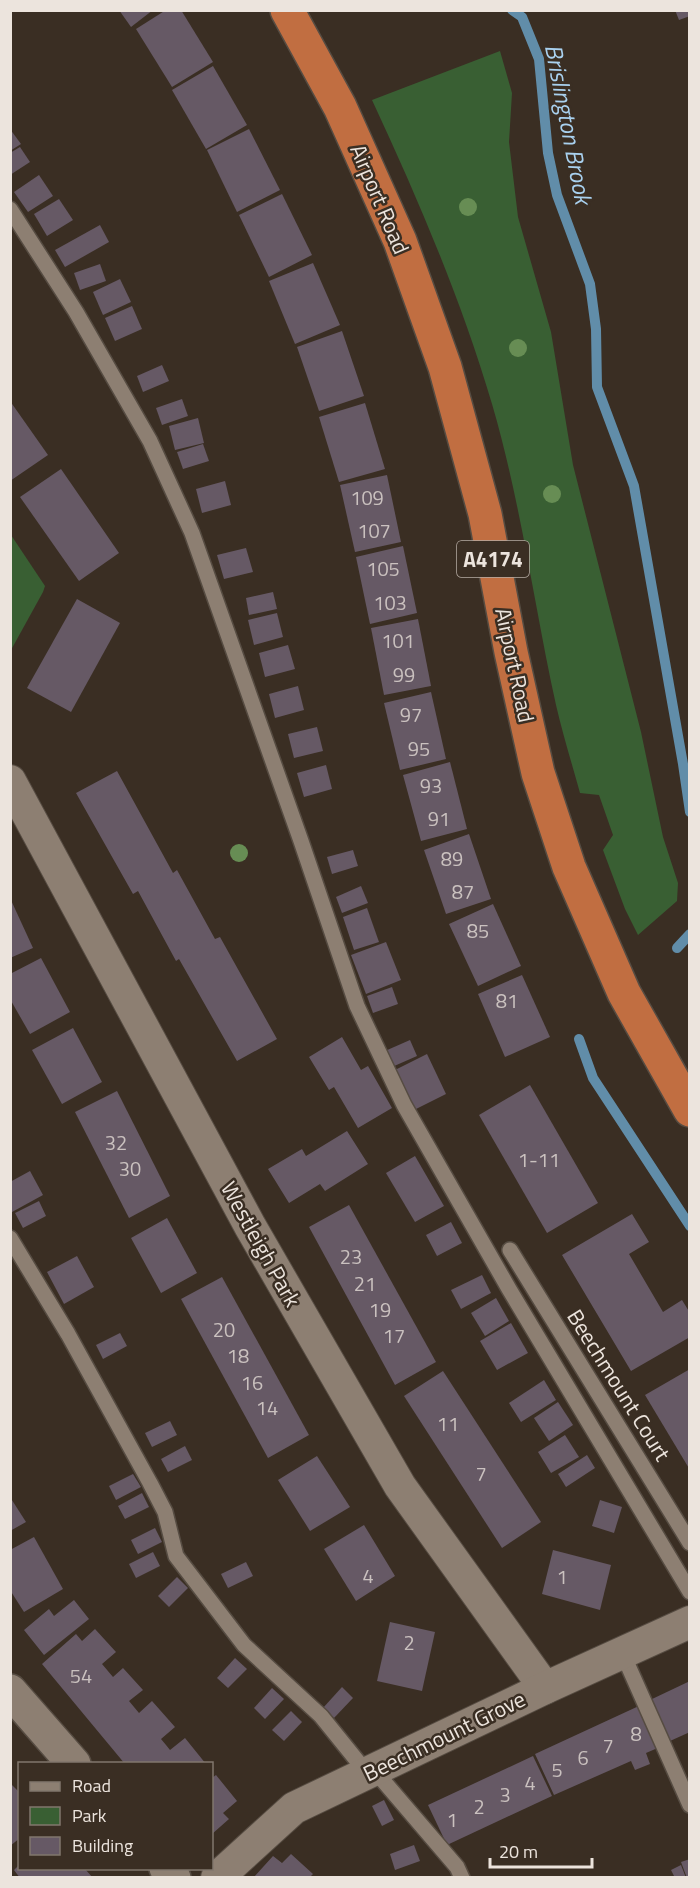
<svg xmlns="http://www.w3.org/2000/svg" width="700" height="1888" font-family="'Titillium Web',sans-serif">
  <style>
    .green { fill: #395f33 }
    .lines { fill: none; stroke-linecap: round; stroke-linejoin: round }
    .stream { stroke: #618da9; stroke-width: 10 }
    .building { fill: #665965 }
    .service-casing { stroke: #564c42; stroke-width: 18 }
    .minor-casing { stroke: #564c42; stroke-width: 34 }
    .tertiary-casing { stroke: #564c42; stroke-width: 36 }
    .trunk-casing { stroke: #564c42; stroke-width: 36 }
    .service { stroke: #8d7f72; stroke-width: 15 }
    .minor { stroke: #8d7f72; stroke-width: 32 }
    .tertiary { stroke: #8d7f72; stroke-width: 33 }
    .trunk { stroke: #c16e41; stroke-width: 33 }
    .tree { fill: #678d54 }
    .labels { text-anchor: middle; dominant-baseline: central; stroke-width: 5; stroke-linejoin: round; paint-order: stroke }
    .number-label { font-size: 20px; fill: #cac1bf }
    .shield { fill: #3a2e23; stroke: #b7ada5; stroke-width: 1.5 }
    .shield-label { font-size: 21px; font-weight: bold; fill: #ece4dd }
    .street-label { font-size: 22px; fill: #ece4dd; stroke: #3a2e23 }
    .water-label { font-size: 24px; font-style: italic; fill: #a9d1ef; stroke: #3a2e23 }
  </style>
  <rect width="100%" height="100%" fill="#3a2e23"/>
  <g class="green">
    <path d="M500,51l12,42 -3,49 9,75 33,115 22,133 68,267 22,105 15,46 -1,18 -39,34 -13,-26 -22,-59 10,-15 -14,-40 -19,-2c-8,-29 -17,-58 -24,-88 -22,-100 -35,-202 -64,-301 -31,-105 -74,-205 -120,-304z"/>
    <path d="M11,535l34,51 -2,6 -32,58z"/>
  </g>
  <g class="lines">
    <g class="stream">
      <path d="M512,10l10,7 17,42 9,94 9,42 33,89 6,45 1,58 37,99 49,278 7,48"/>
      <path d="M677,948l13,-14"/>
      <path d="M579,1039l14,39 97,148"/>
    </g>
  </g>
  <g class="building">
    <path d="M119,10h34l-22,17z"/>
    <path d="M166,10h15l32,52 -41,25 -36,-58z"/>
    <path d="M675,10h15v6l-11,4z"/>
    <path d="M213,66l34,59 -41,24 -34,-59z"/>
    <path d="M10,129l11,15 -11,7z"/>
    <path d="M249,129l31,61 -43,22 -30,-62z"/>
    <path d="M20,147l10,15 -20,13v-22z"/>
    <path d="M39,175l14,21 -25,16 -14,-20z"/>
    <path d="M282,194l30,61 -43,22 -30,-62z"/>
    <path d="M59,199l14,21 -26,16 -13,-22z"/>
    <path d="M100,225l9,17 -44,25 -10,-17z"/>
    <path d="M313,263l27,62 -45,19 -26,-63z"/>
    <path d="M100,264l6,17 -26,9 -6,-17z"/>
    <path d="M120,279l11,23 -28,13 -10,-23z"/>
    <path d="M132,306l10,23 -27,12 -10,-23z"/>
    <path d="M342,331l22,65 -45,15 -22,-64z"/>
    <path d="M162,365l7,16 -26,11 -6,-16z"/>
    <path d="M182,399l6,17 -26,9 -6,-17z"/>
    <path d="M10,401l38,54 -38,26z"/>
    <path d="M365,403l20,66 -46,13 -20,-65z"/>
    <path d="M198,418l6,25 -29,7 -6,-24z"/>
    <path d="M203,444l6,17 -26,8 -6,-17z"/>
    <path d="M61,469l58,84 -40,28 -59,-84z"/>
    <path d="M387,475l14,67 -46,10 -15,-67z"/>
    <path d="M225,481l6,24 -29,8 -6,-24z"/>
    <path d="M403,546l14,67 -47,11 -14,-67z"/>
    <path d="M246,548l7,24 -29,7 -7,-24z"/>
    <path d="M273,592l4,17 -28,6 -3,-17z"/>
    <path d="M77,599l43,24 -49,89 -44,-24z"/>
    <path d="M277,613l6,24 -29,8 -6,-25z"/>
    <path d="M418,619l13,67 -47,9 -13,-67z"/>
    <path d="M288,645l7,24 -30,8 -6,-24z"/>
    <path d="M298,686l6,24 -29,8 -6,-24z"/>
    <path d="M431,692l15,67 -46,11 -16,-67z"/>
    <path d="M317,727l6,24 -29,7 -6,-24z"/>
    <path d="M450,762l17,67 -46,12 -18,-66z"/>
    <path d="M326,765l6,24 -28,8 -7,-24z"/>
    <path d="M117,771l56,102 4,-3 38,69 5,-2 57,102 -40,22 -58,-102 -3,2 -38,-70 -5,3 -57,-101z"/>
    <path d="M469,834l22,65 -45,15 -22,-64z"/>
    <path d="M353,850l5,16 -26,8 -5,-17z"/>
    <path d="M361,886l7,17 -26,10 -6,-16z"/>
    <path d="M10,898l23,50 -23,10z"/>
    <path d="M493,904l28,62 -43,20 -29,-62z"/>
    <path d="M367,908l12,34 -25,8 -11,-33z"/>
    <path d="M386,942l15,38 -35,14 -15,-39z"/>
    <path d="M41,958l29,54 -40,22 -20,-35v-25z"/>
    <path d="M522,975l28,62 -45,20 -27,-63z"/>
    <path d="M392,987l6,17 -25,9 -6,-17z"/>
    <path d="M73,1028l29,54 -40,22 -30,-54z"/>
    <path d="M342,1037l19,33 7,-4 24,42 -34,20 -24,-41 -5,3 -20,-33z"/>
    <path d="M410,1040l7,16 -25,11 -7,-16z"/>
    <path d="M427,1054l19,40 -34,17 -19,-40z"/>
    <path d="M530,1085l68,118 -51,30 -68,-118z"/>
    <path d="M117,1091l53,105 -41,22 -54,-106z"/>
    <path d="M347,1131l21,33 -43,27 -5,-7 -31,19 -21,-34 34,-20 4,7z"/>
    <path d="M415,1156l29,50 -29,16 -29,-49z"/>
    <path d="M30,1171l13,24 -31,17 -2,-30z"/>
    <path d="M39,1201l7,15 -23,12 -8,-15z"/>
    <path d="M349,1205l87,157 -41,23 -86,-158z"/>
    <path d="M632,1214l17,28 -20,12 34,58 19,-12 8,13v24l-59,34 -69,-116z"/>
    <path d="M167,1218l30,55 -36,20 -30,-55z"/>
    <path d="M451,1222l11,21 -25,13 -11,-21z"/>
    <path d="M77,1256l17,31 -30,17 -17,-32z"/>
    <path d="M482,1275l9,18 -30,16 -10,-19z"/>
    <path d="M222,1277l87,158 -41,23 -87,-159z"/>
    <path d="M496,1298l13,23 -24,15 -14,-23z"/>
    <path d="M511,1323l17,30 -31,17 -17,-29z"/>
    <path d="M120,1333l7,13 -24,13 -7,-14z"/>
    <path d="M690,1369v101l-45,-75z"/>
    <path d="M443,1371l98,151 -39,26 -98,-152z"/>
    <path d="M544,1380l12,20 -35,22 -12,-19z"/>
    <path d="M558,1402l15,23 -24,16 -15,-23z"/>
    <path d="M170,1421l7,14 -25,12 -7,-14z"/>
    <path d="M565,1435l14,22 -28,16 -13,-21z"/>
    <path d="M185,1446l7,14 -24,12 -7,-13z"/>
    <path d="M587,1455l8,13 -29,19 -8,-13z"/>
    <path d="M317,1456l33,51 -40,24 -32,-51z"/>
    <path d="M133,1474l8,13 -25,13 -7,-14z"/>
    <path d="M142,1493l7,14 -24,12 -7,-13z"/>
    <path d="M10,1497l16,25 -16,9z"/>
    <path d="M600,1500l22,7 -8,26 -22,-7z"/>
    <path d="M364,1525l31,51 -39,25 -32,-52z"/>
    <path d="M155,1528l7,14 -24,12 -7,-14z"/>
    <path d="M34,1537l29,52 -39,23 -14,-22v-40z"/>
    <path d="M553,1550l58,15 -11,45 -58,-16z"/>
    <path d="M153,1552l7,14 -24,12 -7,-14z"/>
    <path d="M246,1562l7,14 -25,12 -7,-14z"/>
    <path d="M177,1577l11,11 -19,19 -11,-11z"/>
    <path d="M74,1600l15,19 -45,36 -20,-25 25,-21 5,7z"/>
    <path d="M390,1622l45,10 -13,59 -45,-10z"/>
    <path d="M95,1629l21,23 -14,12 11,13 10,-9 20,22 -14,11 10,12 13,-12 23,26 -14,12 5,6 4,5 15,-12 21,26h-81l-83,-100 34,-30 6,7z"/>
    <path d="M235,1658l12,11 -19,19 -11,-10z"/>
    <path d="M690,1681v51l-20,9 -20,-41z"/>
    <path d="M342,1687l11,11 -19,20 -11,-10z"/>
    <path d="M272,1688l12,11 -19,20 -11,-11z"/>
    <path d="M641,1705l19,42 -14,6 4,11 -15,6 -4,-9 -77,34 -19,-41z"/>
    <path d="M291,1711l11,11 -18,19 -12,-11z"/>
    <path d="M533,1756l19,40 -105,49 -19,-40z"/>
    <path d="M216,1775l21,26 -14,12 6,6 -17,15v-56z"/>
    <path d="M10,1783l10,10v45l-10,8z"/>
    <path d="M384,1800l10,20 -12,6 -10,-20z"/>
    <path d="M414,1845l6,16 -25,9 -5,-16z"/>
    <path d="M291,1854l22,20 -4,4h-56l20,-22 9,7z"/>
    <path d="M690,1859v19h-3l-6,-16z"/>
    <path d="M20,1864v5h65l8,9h-73l-6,-8z"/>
    <path d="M681,1865l5,13h-11l-4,-8z"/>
  </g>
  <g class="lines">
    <g class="service-casing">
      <g id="service">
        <path d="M10,209l66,103 74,129 42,92 109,308 56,165 47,99 105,184 181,303"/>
        <path d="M10,1238l58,96 82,149 15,29 11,44 68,89 77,71 46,57"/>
        <path d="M510,1250l180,293"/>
        <path d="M622,1652l68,153"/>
        <path d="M374,1770l83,97 5,11"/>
      </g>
    </g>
    <g class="minor-casing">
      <g id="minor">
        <path d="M10,781l240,445 150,260 145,202"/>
        <path d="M217,1878l77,-70 251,-120 145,-66"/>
      </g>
    </g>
    <g class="tertiary-casing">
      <g id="tertiary">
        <path d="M10,1691l64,73"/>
        <path d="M166,1868l8,10"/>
      </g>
    </g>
    <g class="trunk-casing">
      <path id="trunk" d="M287,10l53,97 60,134 45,126 40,147 26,138 27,121 31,94 55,126 66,117"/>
    </g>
    <use href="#service" class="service"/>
    <use href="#minor" class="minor"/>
    <use href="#tertiary" class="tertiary"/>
    <use href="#trunk" class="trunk"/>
  </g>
  <g class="tree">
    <circle cx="468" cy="207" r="9"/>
    <circle cx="518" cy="348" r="9"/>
    <circle cx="552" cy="494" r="9"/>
    <circle cx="239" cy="853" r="9"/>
  </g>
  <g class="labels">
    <g class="number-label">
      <text x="367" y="497">109</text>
      <text x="374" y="530">107</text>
      <text x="383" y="568">105</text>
      <text x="390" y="602">103</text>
      <text x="398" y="640">101</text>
      <text x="404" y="674">99</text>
      <text x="411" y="714">97</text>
      <text x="419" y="748">95</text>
      <text x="431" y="785">93</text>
      <text x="439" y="818">91</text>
      <text x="452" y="858">89</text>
      <text x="463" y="891">87</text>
      <text x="478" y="930">85</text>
      <text x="507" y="1000">81</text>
      <text x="116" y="1142">32</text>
      <text x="539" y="1159">1-11</text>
      <text x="130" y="1168">30</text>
      <text x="351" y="1256">23</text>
      <text x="365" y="1283">21</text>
      <text x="380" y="1309">19</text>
      <text x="224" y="1329">20</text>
      <text x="394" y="1335">17</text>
      <text x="238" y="1355">18</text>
      <text x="252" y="1382">16</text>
      <text x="267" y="1407">14</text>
      <text x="448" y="1423">11</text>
      <text x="481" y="1473">7</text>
      <text x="368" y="1575">4</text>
      <text x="562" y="1576">1</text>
      <text x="409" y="1642">2</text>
      <text x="81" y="1675">54</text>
      <text x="636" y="1733">8</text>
      <text x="608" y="1745">7</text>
      <text x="583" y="1757">6</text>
      <text x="557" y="1769">5</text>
      <text x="530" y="1782">4</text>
      <text x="505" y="1794">3</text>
      <text x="479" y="1806">2</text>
      <text x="452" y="1819">1</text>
    </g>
    <rect class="shield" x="457" y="541" width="72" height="36" rx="4.5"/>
    <g class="shield-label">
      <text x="493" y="559">A4174</text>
    </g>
    <g class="street-label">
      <text transform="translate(380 199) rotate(67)">Airport Road</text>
      <text transform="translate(515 665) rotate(78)">Airport Road</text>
      <text transform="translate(261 1244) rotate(61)">Westleigh Park</text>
      <text transform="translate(619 1385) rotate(58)">Beechmount Court</text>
      <text transform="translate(444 1736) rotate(-26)">Beechmount Grove</text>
    </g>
    <g class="water-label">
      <text transform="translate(569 124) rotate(79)">Brislington Brook</text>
    </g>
  </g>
  <rect width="700" height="1888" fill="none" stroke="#ece4dd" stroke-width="24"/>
  <rect x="18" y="1762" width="195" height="108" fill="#3a2e23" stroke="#81776d" stroke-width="1.5"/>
  <rect x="30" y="1782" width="30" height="9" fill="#8d7f72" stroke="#81776d" stroke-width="1.5"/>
  <text x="72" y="1792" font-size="18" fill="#ece4dd">Road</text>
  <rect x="30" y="1807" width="30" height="18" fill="#395f33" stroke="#81776d" stroke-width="1.5"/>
  <text x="72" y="1822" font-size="18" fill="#ece4dd">Park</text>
  <rect x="30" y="1837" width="30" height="18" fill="#665965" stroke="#81776d" stroke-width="1.5"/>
  <text x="72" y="1852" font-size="18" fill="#ece4dd">Building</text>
  <path d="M490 1858v9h102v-9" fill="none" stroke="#ece4dd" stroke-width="3"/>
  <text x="499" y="1858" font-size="18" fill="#ece4dd" stroke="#3a2e23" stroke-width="4.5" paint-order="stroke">20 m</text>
</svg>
